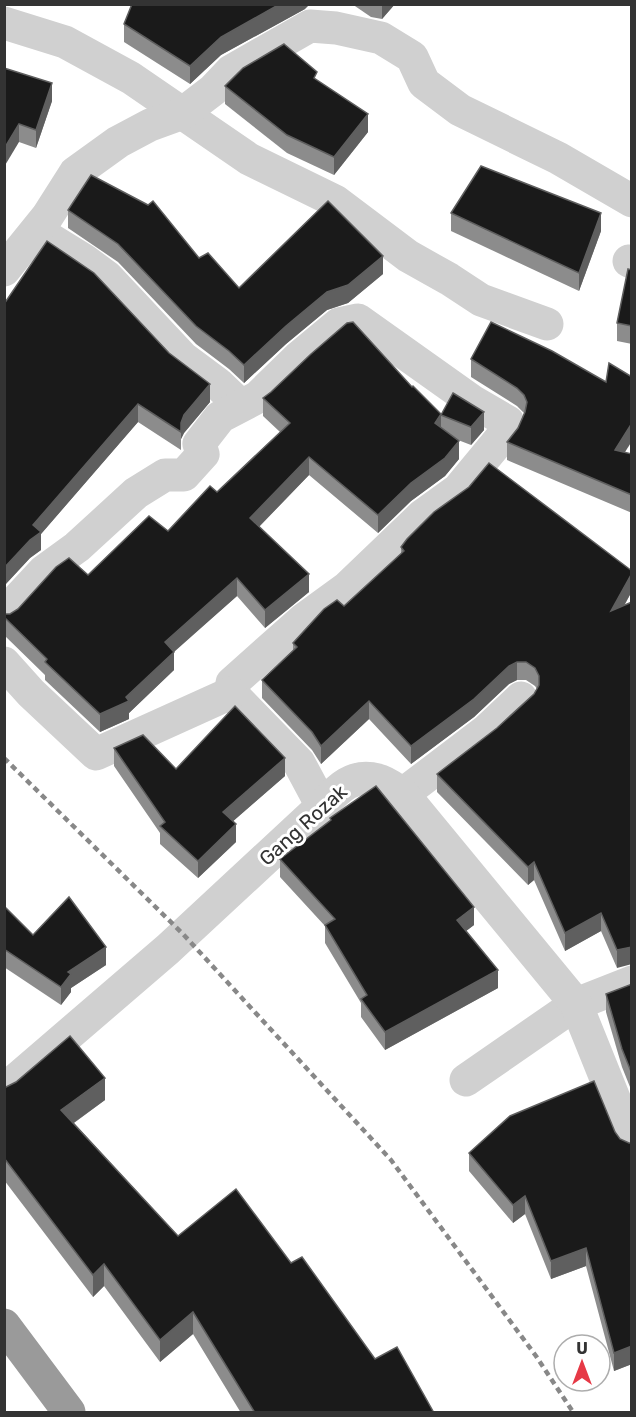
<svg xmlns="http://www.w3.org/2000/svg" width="636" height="1417" font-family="Rubik,sans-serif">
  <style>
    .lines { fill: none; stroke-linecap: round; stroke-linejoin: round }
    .street { stroke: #d0d0d0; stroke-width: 33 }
    .highway { stroke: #9a9a9a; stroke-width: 33 }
    .rail { stroke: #888; stroke-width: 4.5; stroke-dasharray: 6 4.5; stroke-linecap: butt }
    .wall { fill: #8c8c8c }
    .shaded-wall { fill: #5f5f5f }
    .building { fill: #1a1a1a; stroke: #5f5f5f; stroke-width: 1.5 }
    .labels { text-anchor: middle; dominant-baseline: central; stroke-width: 6; stroke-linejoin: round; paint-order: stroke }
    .street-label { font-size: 20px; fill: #333; stroke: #fff }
  </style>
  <rect width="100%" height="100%" fill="#fff"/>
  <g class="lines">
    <g class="street">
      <path d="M4,23l61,19 66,36 118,81 86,42 73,55 41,23 32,21 66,24"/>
      <path d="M38,229l7,7 39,24 23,17 76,81 35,26 22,21"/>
      <path d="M629,261l3,1"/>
      <path d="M4,270l43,-53 28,-44 43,-31 32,-17 33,-12 30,-23 18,-19 79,-45 26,2 45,10 31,19 12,26 36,27 98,48 74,43"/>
      <path d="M4,614l40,-43 33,-24 59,-54 29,-18h19l19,-21 -4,-10 21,-27 38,-20 40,-39 41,-34 19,-4 114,81 36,21 -7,16 -43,52 -36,26 -74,71 -44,32 -72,64 -1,10 68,70 23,43"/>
      <path d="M4,663l27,30 65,61 135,-61"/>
      <path d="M403,794l83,-63 35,-33"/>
      <path d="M466,1080l110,-76 56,-22"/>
      <path d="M4,1090l164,-141 154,-143c16,-17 30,-33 56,-26 9,2 18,10 25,14l173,210 56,139"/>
    </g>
    <path class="highway" d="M4,1325l65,87"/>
    <path class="rail" d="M4,758l179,176 208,226 145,196 37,56"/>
  </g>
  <g class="wall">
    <path d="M352,4h43l-13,15 -11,-2z"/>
    <path d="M305,9l-84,46 -31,29 -66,-42v-18z"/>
    <path d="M4,68l48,33 -16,47 -17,-6z"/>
    <path d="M317,80l51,52 -34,43 -47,-22 -62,-49v-18z"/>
    <path d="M148,205l51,53 40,30 144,-14 -35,29 -21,7 -41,34 -42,39 -15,-14 -33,-25 -78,-82 -50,-34v-18z"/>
    <path d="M451,213l150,18 -22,60 -128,-60z"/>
    <path d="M632,270v74l-15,-3v-18z"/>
    <path d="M4,304l206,98 -26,31 -3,6v11l-43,-28 -97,112v16l-11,8 -26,28z"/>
    <path d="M471,359l153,94 8,1v59l-125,-53v-18l11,-14 6,-15 -7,-7 -46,-29z"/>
    <path d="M263,398l178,29v-12l43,15 -13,15 -13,-5 1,19 -14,17 -34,25 -33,32 -69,-58 -50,52 50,65 -44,36 -28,-32 -64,56 1,18 -45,43v6l-29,13 -55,-52v-5l-41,-40v-21h6l78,-39 80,-44 49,-39 63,-60 -17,-16z"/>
    <path d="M401,547l231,24v20l-8,15 -7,362 -16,-37 -36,20 -31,-71 -6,5 -91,-93v-18l60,-46 37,-34 3,-5 -2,-3 -9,-6h-9l-8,4 -35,33 -63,47 -42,-45 -48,45 -9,-14 -50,-52v-18l31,-30v-7l51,-37 57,-52z"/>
    <path d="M114,748l62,21 109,7 -52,45 3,21 -38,36 -38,-34v-11l-46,-67z"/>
    <path d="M330,818l144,107 -8,6 32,57 -113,62 -24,-33v-14l-36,-60v-17l-45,-49v-18l50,-38z"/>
    <path d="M4,906l29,29 73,30 -35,23v4l-10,13 -57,-38z"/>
    <path d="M632,984v108l-10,-25 -16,-55v-18z"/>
    <path d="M4,1088l101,12 -31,23 104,113 113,27 84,96 59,54h-193l-48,-79 -33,28 -56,-76 -11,11 -89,-117z"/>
    <path d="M615,1132l5,7 9,4h3v221l-18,7 -28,-105 -35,13 -26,-65 -12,9 -44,-52v-18z"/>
  </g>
  <g class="shaded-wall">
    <path d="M280,4h30l-5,5 -84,46 -31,29v-18l31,-29z"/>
    <path d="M382,4h13l-13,15z"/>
    <path d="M52,83v18l-16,47v-18z"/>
    <path d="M368,114v18l-34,43v-18z"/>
    <path d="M19,124v18l-15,25v-18z"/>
    <path d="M601,213v18l-22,60v-18z"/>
    <path d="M383,256v18l-35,29 -21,7 -41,34 -42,39v-18l42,-39 41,-34z"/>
    <path d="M210,384v18l-26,31 -3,6v-16l3,-8z"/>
    <path d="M138,404v18l-97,112v16l-11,8 -26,28v-18l26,-28 3,-15z"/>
    <path d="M484,412v18l-13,15v-18z"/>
    <path d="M441,414v18l-6,-9z"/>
    <path d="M632,423v18l-17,27v-18z"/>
    <path d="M459,441v18l-14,17 -34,25 -33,32v-18l33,-32z"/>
    <path d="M309,457v18l-59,61v-18z"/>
    <path d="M632,573v18l-21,38v-18z"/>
    <path d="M309,574v18l-44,36v-18z"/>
    <path d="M237,578v18l-72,64v-18z"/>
    <path d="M174,652v18l-45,43v6l-29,13v-18l26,-17z"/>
    <path d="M517,662v18l-8,4 -35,33 -63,47v-18l98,-80z"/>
    <path d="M369,701v18l-48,45v-18z"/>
    <path d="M285,758v18l-62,54v-18z"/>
    <path d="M236,824v18l-38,36v-17z"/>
    <path d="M534,862v18l-6,5v-18z"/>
    <path d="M474,907v18l-17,13v-18z"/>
    <path d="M601,913v18l-36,20v-18z"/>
    <path d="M106,947v18l-35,23v4l-10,13v-18l7,-15z"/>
    <path d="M632,947v17l-15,4v-18z"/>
    <path d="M498,970v18l-113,62v-18z"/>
    <path d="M105,1078v22l-44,32v-22z"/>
    <path d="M525,1196v18l-12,9v-18z"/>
    <path d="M586,1248v18l-35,13v-18z"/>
    <path d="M104,1264v22l-11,11v-22z"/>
    <path d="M193,1312v22l-33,28v-22z"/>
    <path d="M632,1346v18l-18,7v-18z"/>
  </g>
  <g class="building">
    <path d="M132,4h148l-59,33 -31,29 -66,-42z"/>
    <path d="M284,44l33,28 -3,6 54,36 -34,43 -47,-22 -62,-49 18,-18z"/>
    <path d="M4,68l48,15 -16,47 -17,-6 -15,25z"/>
    <path d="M481,166l120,47 -22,60 -128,-60z"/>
    <path d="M91,175l57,30 5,-4 46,57 9,-5 31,35 89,-87 55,55 -35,29 -21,7 -41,34 -42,39 -15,-14 -33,-25 -78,-82 -50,-34z"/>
    <path d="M47,241l47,32 75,80 41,31 -26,31 -3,8v9l-43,-28 -105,121 8,7 -11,8 -26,28v-264z"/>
    <path d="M628,269l4,1v56l-15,-3z"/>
    <path d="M353,322l59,65 1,-1 28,28 -6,9 24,18 -14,17 -34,25 -33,32 -69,-58 -59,61 59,56 -44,36 -28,-32 -72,64 9,10 -48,45 3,4 -29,13 -55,-52 2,-3 -43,-42v-3h6l8,-5 38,-42 13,-9 19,17 61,-59 19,15 42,-45 7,6 73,-69 -27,-25 8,-6 40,-38 36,-31z"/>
    <path d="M491,322l61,29 54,31 3,-19 23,14v46l-17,27 17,4v41l-125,-53 11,-14 7,-16 2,-10 -3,-7 -7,-7 -46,-29z"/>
    <path d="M453,393l31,19 -13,15 -30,-12z"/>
    <path d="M489,463l143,108v2l-21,38 21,-9v345l-15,3 -16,-37 -36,20 -31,-71 -6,5 -91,-93 60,-46 37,-34 5,-9v-9l-4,-8 -9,-6h-9l-8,4 -35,33 -63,47 -42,-45 -48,45 -9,-14 -50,-52 35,-33 -4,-4 31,-34 13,-9 7,6 60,-55 -3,-4 6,-8 27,-27 35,-25z"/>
    <path d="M235,706l50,52 -62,54 13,12 -38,37 -38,-35 5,-4 -51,-74 29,-13 33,34z"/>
    <path d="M376,786l98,121 -17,13 41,50 -113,62 -24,-33 6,-4 -42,-70 10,-6 -55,-60 51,-39 -1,-2z"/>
    <path d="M69,897l37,50 -38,25 3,2 -10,13 -57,-38v-43l29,29z"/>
    <path d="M632,984v90l-10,-25 -16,-55z"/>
    <path d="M70,1036l35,42 -44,32 117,126 58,-47 55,74 11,-6 73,102 22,-12 37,66h-179l-62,-101 -33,28 -56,-76 -11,11 -89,-117v-70l12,-6z"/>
    <path d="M594,1081l21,51 5,7 9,4h3v203l-18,7 -28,-105 -35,13 -26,-65 -12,9 -44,-52 41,-37z"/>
  </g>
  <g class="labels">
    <g class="street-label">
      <text transform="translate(303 825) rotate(-42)">Gang Rozak</text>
    </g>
  </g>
  <rect width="636" height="1417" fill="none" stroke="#333333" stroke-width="12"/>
  <g transform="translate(582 1363)"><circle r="28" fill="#ffffff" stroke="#adadad" stroke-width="1.5"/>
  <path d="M0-4.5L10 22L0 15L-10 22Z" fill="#e63946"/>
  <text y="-9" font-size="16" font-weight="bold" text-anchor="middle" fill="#333333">U</text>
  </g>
</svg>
